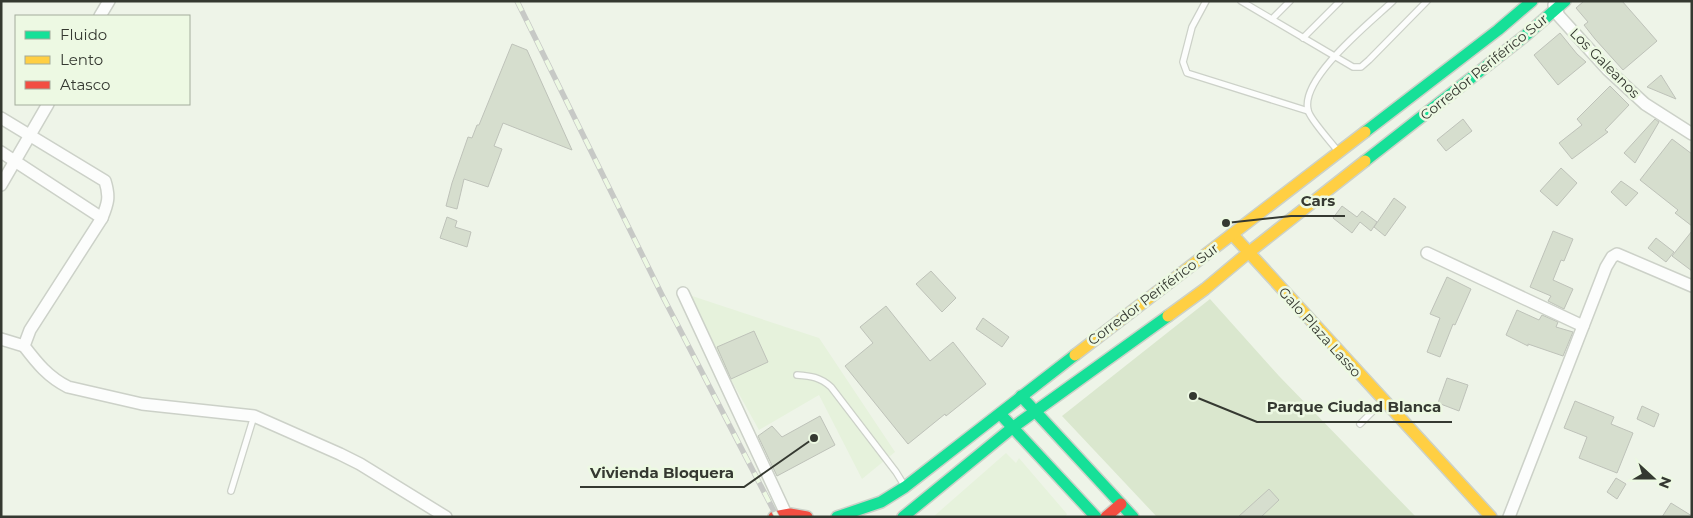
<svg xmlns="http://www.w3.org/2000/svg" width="1693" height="518" font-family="Montserrat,sans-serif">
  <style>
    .built { fill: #e6f2dc }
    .green { fill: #dae7ce }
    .building { fill: #d6dece; stroke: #bec2b9 }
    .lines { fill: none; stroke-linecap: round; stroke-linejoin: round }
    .lane-casing { stroke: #ccd1c8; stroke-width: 8 }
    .street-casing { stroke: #ccd1c8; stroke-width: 14 }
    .fast-casing { stroke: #ccd1c8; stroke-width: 14 }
    .slow-casing { stroke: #ccd1c8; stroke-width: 14 }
    .jam-casing { stroke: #ccd1c8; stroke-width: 14 }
    .lane { stroke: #fcfdfc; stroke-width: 5.5 }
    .street { stroke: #fcfdfc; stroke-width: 11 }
    .fast { stroke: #16e098; stroke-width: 11 }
    .slow { stroke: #ffcf43; stroke-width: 11 }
    .jam { stroke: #f24e42; stroke-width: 11 }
    .rail-casing { stroke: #c7c9c6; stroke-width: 5.5 }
    .rail { stroke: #edf9e3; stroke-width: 4; stroke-dasharray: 11; stroke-linecap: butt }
    .labels { text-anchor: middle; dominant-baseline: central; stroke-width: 5; stroke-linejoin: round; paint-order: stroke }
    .street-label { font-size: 14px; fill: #353931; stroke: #edf9e3 }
    .leader { fill: none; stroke: #353931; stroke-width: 2 }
    .callout-dot { fill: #353931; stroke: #edf9e3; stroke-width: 2 }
    .callout-label { font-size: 15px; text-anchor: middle; font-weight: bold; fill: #353931; stroke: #edf9e3; stroke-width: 5; stroke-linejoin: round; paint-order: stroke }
  </style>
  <rect width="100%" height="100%" fill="#eef4e8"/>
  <g class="built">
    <path d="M683,293l136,45 76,114 -33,27 -43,-84 -60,35z"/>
    <path d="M1006,453l10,10 3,-5 48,56 -2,3h-132z"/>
  </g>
  <path class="green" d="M1210,299l69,77 137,141h-259l-95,-101z"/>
  <g class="building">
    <path d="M1584,1h38l35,40 -34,29 -28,-31 -11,-14 4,-3 -12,-14z"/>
    <path d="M1560,33l17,21 9,8 -28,23 -24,-30z"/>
    <path d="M512,44l15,6 45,100 -69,-27 -9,23 8,3 -14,38 -24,-8 -7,30 -11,-3 6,-23 16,-46 4,1 5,-13h2z"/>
    <path d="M1661,75l15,24 -29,-12z"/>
    <path d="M1610,86l19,19 -24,25 3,2 -36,27 -13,-16 23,-18 -5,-6z"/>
    <path d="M1463,119l9,12 -26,20 -9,-11z"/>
    <path d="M1655,119l4,3 -24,41 -11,-10z"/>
    <path d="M1672,139l20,15v72l-17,-13 3,-3 -38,-30z"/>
    <path d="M1561,168l16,15 -20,23 -17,-15z"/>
    <path d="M1621,181l17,12 -12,13 -15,-14z"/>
    <path d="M1394,198l12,9 -21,29 -11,-9z"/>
    <path d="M1342,206l15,11 5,-6 15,11 -6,9 -11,-9 -8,11 -19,-15z"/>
    <path d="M447,217l10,4 -2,6 16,5 -4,15 -27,-9z"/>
    <path d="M1553,231l20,8 -9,22 -3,-1 -8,20 20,9 -9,20 -16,-8 3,-5 -21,-9z"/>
    <path d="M1692,231v40l-20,-15z"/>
    <path d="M1656,238l18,14 -8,10 -18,-14z"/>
    <path d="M931,271l25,27 -14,14 -26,-28z"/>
    <path d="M1447,277l24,12 -16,36 -2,-1 -13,33 -13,-5 13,-34 -10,-4z"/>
    <path d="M886,306l44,55 23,-19 33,42 -40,32 -1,-2 -37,30 -63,-78 28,-23 -13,-16z"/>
    <path d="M1517,310l22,10 3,-5 16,7 -2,5 17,5 -10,24 -35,-12v2l-22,-11z"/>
    <path d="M983,318l26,19 -7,10 -26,-18z"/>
    <path d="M754,331l14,31 -37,17 -14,-32z"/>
    <path d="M1447,378l21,7 -9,26 -21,-8z"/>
    <path d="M1575,401l39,16 -3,7 22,9 -16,40 -38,-15 8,-21 -23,-9z"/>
    <path d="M1642,406l17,8 -5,13 -17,-8z"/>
    <path d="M820,416l15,29 -58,31 -19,-40 14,-10 10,11z"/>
    <path d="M1616,478l10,6 -9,15 -10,-7z"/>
    <path d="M1269,489l10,11 -18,17h-23z"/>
    <path d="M1671,503l21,13v1h-30z"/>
  </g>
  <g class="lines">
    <g class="lane-casing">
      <g id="lane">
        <path d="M1206,1l-14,26 -9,35 4,11 121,38"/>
        <path d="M1241,1l112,66h8l8,-7 58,-59"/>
        <path d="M1272,19l18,-18"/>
        <path d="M1303,38l37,-37"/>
        <path d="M1337,150c-6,-8 -28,-32 -29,-40 -8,-32 63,-88 85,-109"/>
        <path d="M797,375c14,1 23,2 34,12l65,85 8,13"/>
        <path d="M1360,424l23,-23"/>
        <path d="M231,491l23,-75"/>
      </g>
    </g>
    <g class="street-casing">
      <g id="street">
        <path d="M1554,5l5,11 49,54 37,34 47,30"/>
        <path d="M100,16l9,-15"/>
        <path d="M1,118l104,63c5,16 3,22 -3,37l-72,112 -6,16c13,17 24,31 44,41l74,17 112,12 86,38 20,10 86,53"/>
        <path d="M1,152l101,66"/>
        <path d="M1,185l47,-81"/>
        <path d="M1427,253l156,73"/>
        <path d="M683,293l103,221"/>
        <path d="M1,339l23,7"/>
        <path d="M1509,517l97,-250 6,-10 5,-3 75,32"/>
      </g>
    </g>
    <g class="fast-casing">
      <g id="fast">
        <path d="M1365,132l133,-102 34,-29"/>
        <path d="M1365,161l161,-126 39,-34"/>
        <path d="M1021,396l112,121"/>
        <path d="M1003,417l93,100"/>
        <path d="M837,517l44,-15 24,-15 170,-132"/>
        <path d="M903,517l109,-89 156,-112"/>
      </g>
    </g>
    <g class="slow-casing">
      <g id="slow">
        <path d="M1232,234l259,283"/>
        <path d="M1168,316l37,-27 43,-36 117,-92"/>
        <path d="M1075,355l290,-223"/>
      </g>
    </g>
    <g class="jam-casing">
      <g id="jam">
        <path d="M774,517l16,-3 17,3"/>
        <path d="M1106,517l15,-13"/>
      </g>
    </g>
    <use href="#lane" class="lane"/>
    <use href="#street" class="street"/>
    <use href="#fast" class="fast"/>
    <use href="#slow" class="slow"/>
    <use href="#jam" class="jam"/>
    <g class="rail-casing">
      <path id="rail" d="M517,1l145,294 115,222"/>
    </g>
    <use href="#rail" class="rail"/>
  </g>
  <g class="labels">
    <g class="street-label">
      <text transform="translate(1605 63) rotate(45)">Los Galeanos</text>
      <text transform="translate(1484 67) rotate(-39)">Corredor Periférico Sur</text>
      <text transform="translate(1153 294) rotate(-37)">Corredor Periférico Sur</text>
      <text transform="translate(1320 332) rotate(48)">Galo Plaza Lasso</text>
    </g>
  </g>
  <path class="leader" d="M1226 223L1291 216H1345M1193 396L1257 422H1452M814 438L744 487H580"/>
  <g class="callout-dot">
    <circle cx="1226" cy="223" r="5"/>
    <circle cx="1193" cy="396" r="5"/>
    <circle cx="814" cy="438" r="5"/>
  </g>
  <g class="callout-label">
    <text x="1318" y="206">Cars</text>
    <text x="1354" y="412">Parque Ciudad Blanca</text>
    <text x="662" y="478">Vivienda Bloquera</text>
  </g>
  <rect width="1693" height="518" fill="none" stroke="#353931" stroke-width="5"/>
  <rect x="15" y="15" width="175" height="90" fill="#edf9e3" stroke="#a3ac9c"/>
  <rect x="25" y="31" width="25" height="8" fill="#16e098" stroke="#a3ac9c"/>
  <text x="60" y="40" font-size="15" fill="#353931">Fluido</text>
  <rect x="25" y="56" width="25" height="8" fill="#ffcf43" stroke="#a3ac9c"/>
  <text x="60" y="65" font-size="15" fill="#353931">Lento</text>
  <rect x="25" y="81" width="25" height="8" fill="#f24e42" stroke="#a3ac9c"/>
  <text x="60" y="90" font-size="15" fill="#353931">Atasco</text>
  <g transform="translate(1653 478) rotate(111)" stroke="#edf9e3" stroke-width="4" paint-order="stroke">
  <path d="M0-4L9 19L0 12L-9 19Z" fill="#353931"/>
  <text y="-8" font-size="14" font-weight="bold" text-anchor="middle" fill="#353931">N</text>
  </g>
</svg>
